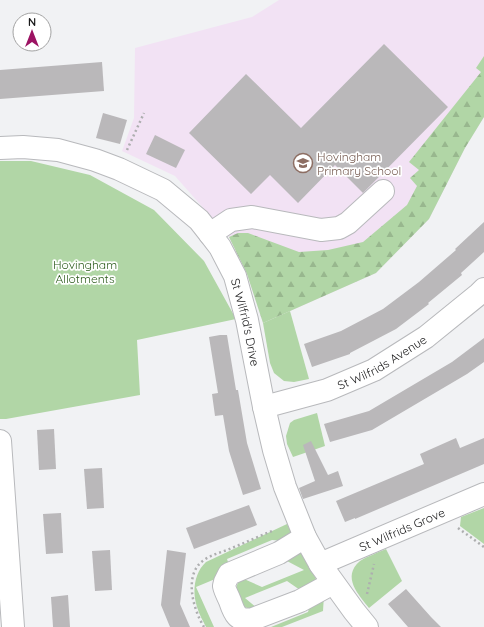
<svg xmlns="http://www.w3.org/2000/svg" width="484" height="627" font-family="Quicksand,sans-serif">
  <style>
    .education { fill: #f2e2f4 }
    .green { fill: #b1d6a6 }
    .forest { fill: url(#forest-firs) }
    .building { fill: #bab8ba }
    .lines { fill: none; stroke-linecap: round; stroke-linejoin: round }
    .minor-casing { stroke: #b8b9bc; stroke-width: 24 }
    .path { stroke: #adaeaf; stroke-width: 2.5; stroke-dasharray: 2 3; stroke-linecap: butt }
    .minor { stroke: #fff; stroke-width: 22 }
    .labels { text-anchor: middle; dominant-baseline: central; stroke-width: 3.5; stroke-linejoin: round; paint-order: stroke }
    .education-label { font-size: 12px; fill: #785e54; stroke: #fff; text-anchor: start }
    .park-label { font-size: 12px; fill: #2d5c1d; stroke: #fff }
    .street-label { font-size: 12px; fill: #19191a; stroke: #fff }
  </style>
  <defs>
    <pattern id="forest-firs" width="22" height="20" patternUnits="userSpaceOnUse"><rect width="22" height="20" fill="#b1d6a6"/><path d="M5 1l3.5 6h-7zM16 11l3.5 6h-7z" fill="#98b78e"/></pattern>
  </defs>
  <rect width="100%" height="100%" fill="#f1f2f4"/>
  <path class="education" d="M279,0h205v117l-19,31 -36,71 -53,54 -113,50 -16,-49 -18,-37 -54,-61 -53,-25 12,-33 1,-70 117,-31z"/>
  <g class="green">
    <path d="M0,161h31l59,14 64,35 50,51 32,58 -99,21 3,55 -134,24h-6z"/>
    <path d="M290,311l19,68 -15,3 -10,-1 -10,-8 -4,-10 -7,-40z"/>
    <path d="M317,413l8,33 -32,11 -6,-13 -1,-8 4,-13 4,-3z"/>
    <path d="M484,508v36l-24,-18 1,-9z"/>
    <path d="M287,524l6,11 -7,6 -14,-1 -45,19 2,6 -9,12 -24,10 18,40h-8c-3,-6 -7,-13 -9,-20 -5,-15 -3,-34 9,-45z"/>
    <path d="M299,546l17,33 -16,11 -13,-9 -42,17 12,10c-4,0 -7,1 -10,0 -6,-2 -12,-17 -10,-23 1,-3 5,-5 7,-6l18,8 42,-17 -17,-9z"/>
    <path d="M386,549l16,32 -33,27c-10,-13 -28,-31 -9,-47 6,-4 19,-9 26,-12z"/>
    <path d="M324,595l-1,16 -41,16h-11l37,-15 4,-14z"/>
  </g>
  <path class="forest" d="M484,56v61l-19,31 -36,71 -53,54 -113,50 -16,-49 -18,-37 9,-4h10l51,19 29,-2 35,-8 44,-37 10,-19 -7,-8 9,-8 -10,-8 72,-90 -5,-4z"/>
  <g class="building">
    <path d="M384,44l64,63 -85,86 -28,-28 -37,38 -28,-28 -19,19 -62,-61 57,-59 55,54z"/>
    <path d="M102,62l2,29 -104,8v-29z"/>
    <path d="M103,113l24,7 -7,24 -24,-6z"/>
    <path d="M155,135l30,15 -9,18 -30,-14z"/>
    <path d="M484,222v30l-23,21 1,2 -34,28 1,1 -33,25 -46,24v1l-38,13 -8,-23 37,-13 42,-22 36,-27 37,-32 -1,-1z"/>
    <path d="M220,335h7l9,55h2l9,53 14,46 -18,6 -14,-44 -6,-36 -8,1 -3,-22 6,-1 -9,-56z"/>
    <path d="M484,338v24l-17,12 -95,56 -42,12 -6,-18 45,-13 83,-49z"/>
    <path d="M54,429l2,40 -17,1 -2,-40z"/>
    <path d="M456,438l4,10 24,-10v26l-129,55v-1l-10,4 -9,-21 88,-37 -4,-10z"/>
    <path d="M311,441l17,34 10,-4 5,15 -40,13 -4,-11 16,-7 -12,-36z"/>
    <path d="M102,468l2,40 -17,1 -3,-40z"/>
    <path d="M249,505l8,20 -63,24 -8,-21z"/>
    <path d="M61,513l2,40 -17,1 -3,-40z"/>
    <path d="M110,550l2,40 -17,1 -3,-40z"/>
    <path d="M167,550l19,3 -6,51 10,23h-20l-9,-22z"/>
    <path d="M406,589l25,28 10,10h-33l-20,-23z"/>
    <path d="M68,595l2,32h-17l-2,-30z"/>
  </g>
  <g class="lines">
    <g class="minor-casing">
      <g id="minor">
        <path id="s1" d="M0,148l23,-1 35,3 37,10 24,9 44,21 36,30 11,14 10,13 15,29 12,44 17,87 10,43 11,37 20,50 15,27 34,47 13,16"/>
        <path d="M210,234l21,-14 21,-3 69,13 18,-2 9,-5 35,-32"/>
        <path id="s2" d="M264,407l63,-17 47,-20 52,-33 53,-43 5,-5"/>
        <path d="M0,441l13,186"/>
        <path d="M305,537l-26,16 -50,21 -4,8 -1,4c1,5 4,10 6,15 4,12 7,21 23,18l47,-18 33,-18"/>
        <path id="s3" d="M320,564l164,-70"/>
      </g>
    </g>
    <g class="path">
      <path d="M127,150l17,-37"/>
      <path d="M458,528l26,19"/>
      <path d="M367,594l7,-30"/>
      <path d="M204,627c-11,-18 -21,-53 0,-67 7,-5 15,-7 23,-10 15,-6 30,-13 45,-19"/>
    </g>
    <use href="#minor" class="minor"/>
  </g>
  <defs>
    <g id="school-ring" transform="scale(1)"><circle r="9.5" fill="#fff" stroke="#8d6e63" stroke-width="1.5"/><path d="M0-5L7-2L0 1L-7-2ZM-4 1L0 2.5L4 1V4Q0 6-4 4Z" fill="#8d6e63"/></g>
  </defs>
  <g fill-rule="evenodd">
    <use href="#school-ring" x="303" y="163"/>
  </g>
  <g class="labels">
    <g class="education-label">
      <text x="317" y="156">Hovingham<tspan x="317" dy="14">Primary School</tspan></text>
    </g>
    <g class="park-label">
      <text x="85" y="264">Hovingham<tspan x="85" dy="14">Allotments</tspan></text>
    </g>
    <g class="street-label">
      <text stroke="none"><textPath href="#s1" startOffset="332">St Wilfrid's Drive</textPath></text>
      <text stroke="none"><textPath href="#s2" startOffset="127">St Wilfrids Avenue</textPath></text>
      <text stroke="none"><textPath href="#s3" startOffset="89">St Wilfrids Grove</textPath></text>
    </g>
  </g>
  <g transform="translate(32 32)"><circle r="19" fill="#ffffff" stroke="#a3a3a3"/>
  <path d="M0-3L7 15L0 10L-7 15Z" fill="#9c1363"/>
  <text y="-6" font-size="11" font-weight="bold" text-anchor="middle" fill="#19191a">N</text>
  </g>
</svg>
